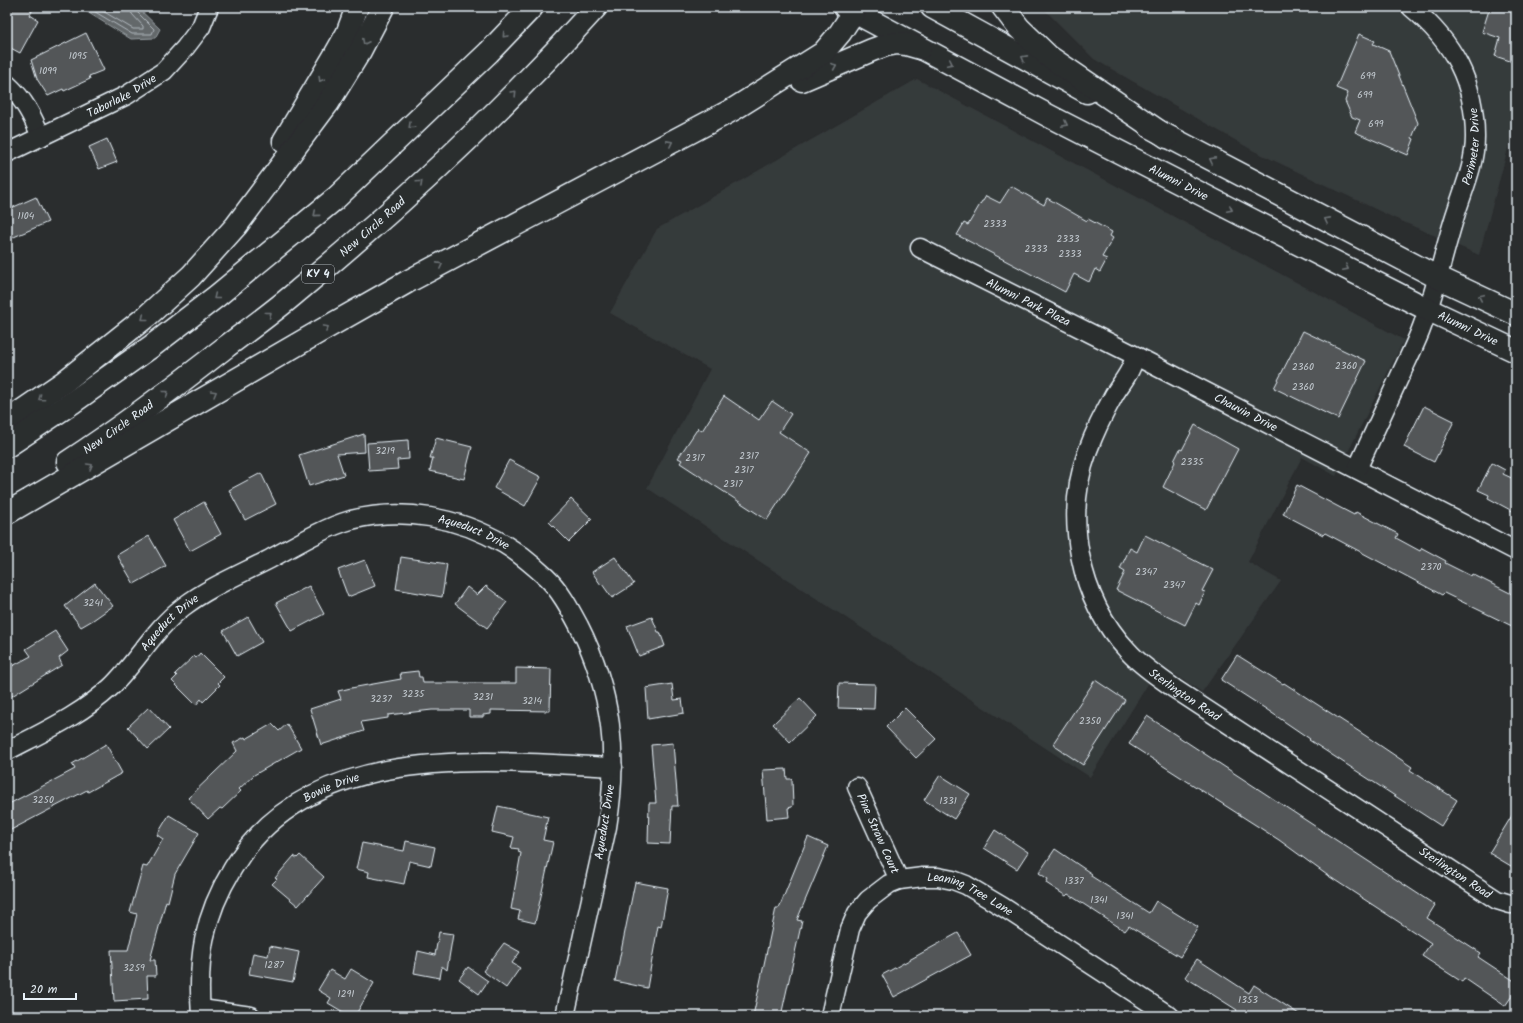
<svg xmlns="http://www.w3.org/2000/svg" width="1523" height="1023" font-family="Kalam,sans-serif">
  <style>
    .built { fill: #363a3b }
    .water { fill: #63686b; stroke: #989fa3 }
    .lines { fill: none; stroke-linecap: round; stroke-linejoin: round }
    .shore { stroke: #b3bac0; stroke-width: 1 }
    .building { fill: #535759; stroke: #e8f1f8 }
    .minor-casing { stroke: #e8f1f8; stroke-width: 21 }
    .secondary-casing { stroke: #e8f1f8; stroke-width: 25 }
    .motorway-casing { stroke: #e8f1f8; stroke-width: 25 }
    .minor { stroke: #2a2d2e; stroke-width: 18 }
    .secondary { stroke: #2a2d2e; stroke-width: 22 }
    .motorway { stroke: #2a2d2e; stroke-width: 22 }
    .oneway { stroke: #6c7275 }
    .labels { text-anchor: middle; dominant-baseline: central; stroke-width: 3; stroke-linejoin: round; paint-order: stroke }
    .number-label { font-size: 10px; fill: #c3cad0 }
    .shield { fill: #2a2d2e; stroke: #afb6bb; stroke-width: 1 }
    .shield-label { font-size: 11px; font-weight: bold; fill: #e8f1f8 }
    .street-label { font-size: 12px; fill: #e8f1f8; stroke: #2a2d2e }
  </style>
  <rect width="100%" height="100%" fill="#2a2d2e"/>
  <filter id="ink" filterUnits="userSpaceOnUse"><feTurbulence type="fractalNoise" baseFrequency=".025" numOctaves="2"/><feDisplacementMap in="SourceGraphic" scale="8" xChannelSelector="R" yChannelSelector="G"/><feConvolveMatrix kernelMatrix="1 2 1 2 8 2 1 2 1" color-interpolation-filters="sRGB"/></filter>
  <g filter="url(#ink)">
    <g class="built">
      <path d="M1042,7h474v112l-37,136 -87,-38 -138,-66 -160,-92z"/>
      <path d="M917,79l487,261 -68,136 -34,-19 -54,105 33,19 -79,111 -42,-27 -70,112 -443,-289 63,-119 -100,-56 47,-84z"/>
    </g>
    <path class="water" d="M79,7h58l23,22 -5,9 -24,1z"/>
    <g class="lines">
      <g class="shore">
        <path d="M87,7l45,27h20l2,-5 -18,-18 -1,-4"/>
        <path d="M96,7l37,22h10v-3l-11,-12 -2,-7"/>
      </g>
    </g>
    <g class="building">
      <path d="M7,7h27l-4,8 8,5 -18,33 -13,-7z"/>
      <path d="M1490,7h26v56l-21,-7 5,-18 -18,-6z"/>
      <path d="M86,33l18,37 -15,6 1,3 -26,12 -1,-2 -15,7 -11,-17 -6,-19z"/>
      <path d="M1359,34l16,7 -2,3 16,7 29,72 -6,15 2,1 -6,16 -53,-23 5,-12 -8,-3 -7,-16 3,-8 -12,-5z"/>
      <path d="M107,139l10,23 -18,7 -10,-22z"/>
      <path d="M1011,186l33,19 3,-7 40,23 1,-2 24,13 -2,4 3,2 -11,19 5,2 -7,13 -5,-3 -6,13 -15,-8 -9,18 -108,-57 7,-12 4,2 14,-24h1l3,-5 14,7z"/>
      <path d="M36,197l12,25 -41,18v-30z"/>
      <path d="M1303,331l63,30 -28,58 -64,-31z"/>
      <path d="M724,396l35,24 13,-19 19,13 -12,18 32,21 -44,67 -87,-57 2,-3 -4,-2 20,-30 4,3z"/>
      <path d="M1424,406l30,15 -20,41 -30,-15z"/>
      <path d="M1195,425l43,24 -32,61 -43,-23 12,-25 -1,-1 6,-12 2,1z"/>
      <path d="M364,434l1,18 -28,2 7,21 -35,11 -10,-31z"/>
      <path d="M436,438l36,9 -8,32 -34,-8 3,-13h-3z"/>
      <path d="M408,440l1,19 -12,1 1,9 -29,2 -2,-28z"/>
      <path d="M509,460l32,17 -16,29 -31,-18z"/>
      <path d="M1492,463l13,7 -2,4 13,6v33l-28,-15 1,-3 -11,-5z"/>
      <path d="M261,473l15,31 -31,16 -16,-30z"/>
      <path d="M1297,485l57,30 2,-3 42,22 -2,4 24,13 2,-3 24,13 -1,2 26,13 1,-2 44,22v32l-72,-35 -2,2 -117,-62 -2,2 -40,-21z"/>
      <path d="M571,499l21,20 -23,23 -20,-20z"/>
      <path d="M204,502l17,32 -31,17 -17,-31z"/>
      <path d="M1145,535l68,35 -11,21 3,1 -6,13 -3,-2 -11,22 -69,-35 9,-18 -5,-3 10,-21 7,4z"/>
      <path d="M149,536l17,30 -32,18 -17,-29z"/>
      <path d="M401,557l46,7 -5,33 -46,-8z"/>
      <path d="M615,557l19,27 -22,14 -10,-14 -1,1 -9,-13z"/>
      <path d="M365,560l10,26 -27,11 -10,-27z"/>
      <path d="M95,583l18,23 -20,14 -12,7 -16,-21z"/>
      <path d="M309,586l15,28 -32,17 -16,-28z"/>
      <path d="M486,586l21,16 -20,26 -32,-24 12,-17 10,8z"/>
      <path d="M248,617l14,25 -25,14 -14,-25z"/>
      <path d="M652,617l6,15h2l5,14 -26,10 -12,-30z"/>
      <path d="M55,631l13,20 -9,7 3,7 -55,34v-30l24,-13 -5,-7z"/>
      <path d="M200,653l24,24 -6,6 2,2 -17,17 -2,-3 -5,6 -24,-24 5,-5 -2,-2 19,-18 2,2z"/>
      <path d="M1237,655l46,29 1,-1 82,53 46,31 -2,3 47,30 -16,26 -132,-86 1,-1 -44,-30 -45,-29z"/>
      <path d="M516,668l35,1 -1,42 -59,-1v4l-8,1v2h-14v-7h-37l-44,5v3l-27,4 3,9 -43,14 -11,-36 31,-10 -3,-8 13,-3 50,-9 -1,-6 18,-2 1,6h3l1,6h93z"/>
      <path d="M1095,680l30,20 -42,65 -27,-18 -2,-5z"/>
      <path d="M839,683l36,1 -1,25 -36,-1z"/>
      <path d="M672,684l2,16 8,-1 2,14 -36,6 -2,-31z"/>
      <path d="M800,698l17,18 -27,26 -17,-18z"/>
      <path d="M149,707l20,22 -21,20 -20,-22z"/>
      <path d="M905,708l31,31 -20,19 -30,-31z"/>
      <path d="M1147,716l288,189 -8,13 54,35 -3,4 38,25v8l-11,16 -41,-28 -2,4 -40,-26 9,-13 -104,-68 -48,-35 -150,-96z"/>
      <path d="M272,724l7,7 8,-7 14,24 -47,27 -15,14 2,2 -19,18 -2,-1 -12,11 -20,-21 49,-47 -4,-8 12,-6 1,2z"/>
      <path d="M673,743l5,63h-6l-2,38 -22,-1 1,-40h7l-5,-58z"/>
      <path d="M106,744l16,29 -34,19 -1,-2 -80,42v-27l68,-36 -3,-5z"/>
      <path d="M786,769l1,10h4l1,1 1,25 -1,2 -4,1 1,9 -22,2 -4,-49z"/>
      <path d="M940,775l30,19 -16,25 -30,-19z"/>
      <path d="M498,806l50,11 -5,23 10,2 -18,81 -17,-4 2,-8 -9,-2 10,-56 -3,-1 1,-3 -8,-1 3,-11 -22,-5z"/>
      <path d="M1516,809v60l-27,-16z"/>
      <path d="M169,815l30,18 -24,41 -7,28 -2,-1 -16,59h5l1,16h-9l1,23 -34,2 -3,-51h17l9,-36 -7,-2 13,-46 4,1 16,-28 -6,-4z"/>
      <path d="M995,830l33,22 -11,17 -33,-21z"/>
      <path d="M808,837l20,9 -31,74 5,1 -21,95h-28l23,-108h3z"/>
      <path d="M406,841l29,6 -4,19 -22,-5 -5,23 -36,-7 1,-5 -13,-3 6,-26 42,8z"/>
      <path d="M1055,849l37,25 -1,2 58,37 7,-12 42,26 -18,30 -51,-31 -4,5 -57,-37 -2,2 -20,-13 2,-4 -9,-6z"/>
      <path d="M300,855l24,22 -26,29 -26,-22 5,-5 -2,-1 19,-22 3,2z"/>
      <path d="M635,882l33,6 -7,39 -3,-1 -11,62 -32,-7z"/>
      <path d="M439,932l14,2 -6,36 -5,-4 -2,12 -26,-5 4,-22 17,4z"/>
      <path d="M958,933l13,22 -77,42 -12,-22z"/>
      <path d="M504,943l16,9 -8,11 8,5 -14,20 -23,-17z"/>
      <path d="M270,946l29,6 -6,30 -44,-8 4,-21 15,3z"/>
      <path d="M1197,959l52,34 5,-8 48,31h-69l4,-6 -52,-33z"/>
      <path d="M468,967l20,14 -9,13 -20,-15z"/>
      <path d="M351,969l23,14 -19,33h-5l-22,-13 3,-5 -13,-8 12,-20 15,9z"/>
    </g>
    <g class="lines">
      <g class="minor-casing">
        <g id="minor">
          <path d="M7,84c17,15 26,33 34,53"/>
          <path id="s1" d="M7,153l120,-58 37,-24 21,-23 16,-21 8,-20"/>
          <path id="s2" d="M920,248l216,108 380,195"/>
          <path id="s3" d="M1136,356c-3,6 -5,13 -9,19 -4,7 -9,13 -13,20 -10,18 -19,36 -26,55 -25,67 -9,149 40,201 13,15 31,26 47,38l322,211 13,4h6"/>
          <path id="s4" d="M1357,469c14,-30 28,-61 42,-91 7,-15 15,-31 21,-46 15,-38 23,-78 35,-116 8,-26 20,-51 20,-79 0,-56 -22,-95 -64,-130"/>
          <path id="s5" d="M7,751c36,-19 74,-36 104,-64 26,-25 43,-58 72,-80 26,-20 58,-33 87,-48 26,-14 53,-31 81,-39 52,-13 107,-3 153,24 15,9 29,21 42,33 14,13 24,32 33,49 33,65 40,130 28,201l-42,189"/>
          <path id="s6" d="M857,787l42,93"/>
          <path d="M201,1009l50,7"/>
          <path id="s7" d="M201,1016c-4,-57 2,-99 32,-148 77,-128 252,-107 380,-101"/>
          <path id="s8" d="M830,1016l20,-87 7,-16 11,-13 21,-16 10,-4 24,-3h15l15,3 13,5 37,22 167,109"/>
        </g>
      </g>
      <g class="secondary-casing">
        <g id="secondary">
          <path id="s9" d="M845,7l204,109 201,103 177,90 89,42"/>
          <path d="M932,7l155,85"/>
          <path d="M1150,127l287,150 79,37"/>
        </g>
      </g>
      <g class="motorway-casing">
        <g id="motorway">
          <path d="M1003,7l16,21 29,28 119,81"/>
          <path d="M802,80l70,-30 14,-5 11,-2 9,1 14,4"/>
          <path d="M284,141l50,-84 13,-23 10,-27"/>
          <path d="M7,421l57,-39 83,-66 44,-40 45,-50 92,-123 32,-52 23,-44"/>
          <path d="M7,446l66,-44 79,-56 65,-50 119,-98 153,-146 43,-45"/>
          <path id="s10" d="M68,462c55,-36 107,-75 159,-116 24,-18 49,-36 72,-56 105,-87 206,-182 297,-283"/>
          <path d="M7,513l310,-180 90,-51 327,-173 89,-56 17,-20 17,-26"/>
        </g>
      </g>
      <use href="#minor" class="minor"/>
      <use href="#secondary" class="secondary"/>
      <use href="#motorway" class="motorway"/>
    </g>
    <defs><path id="oneway-chevron" d="M-2-3.5L2.5 0L-2 3.5" fill="none" stroke-width="1.6" stroke-linecap="round" stroke-linejoin="round"/></defs>
    <g class="oneway">
      <use href="#oneway-chevron" transform="translate(505 35) rotate(133)"/>
      <use href="#oneway-chevron" transform="translate(365 42) rotate(117)"/>
      <use href="#oneway-chevron" transform="translate(1024 58) rotate(-151)"/>
      <use href="#oneway-chevron" transform="translate(950 63) rotate(26)"/>
      <use href="#oneway-chevron" transform="translate(834 66) rotate(-23)"/>
      <use href="#oneway-chevron" transform="translate(321 79) rotate(121)"/>
      <use href="#oneway-chevron" transform="translate(514 93) rotate(-46)"/>
      <use href="#oneway-chevron" transform="translate(1065 124) rotate(27)"/>
      <use href="#oneway-chevron" transform="translate(411 126) rotate(136)"/>
      <use href="#oneway-chevron" transform="translate(670 143) rotate(-28)"/>
      <use href="#oneway-chevron" transform="translate(1212 160) rotate(-152)"/>
      <use href="#oneway-chevron" transform="translate(420 183) rotate(-43)"/>
      <use href="#oneway-chevron" transform="translate(1230 209) rotate(27)"/>
      <use href="#oneway-chevron" transform="translate(316 214) rotate(140)"/>
      <use href="#oneway-chevron" transform="translate(1327 220) rotate(-152)"/>
      <use href="#oneway-chevron" transform="translate(440 265) rotate(-28)"/>
      <use href="#oneway-chevron" transform="translate(1346 268) rotate(27)"/>
      <use href="#oneway-chevron" transform="translate(216 297) rotate(141)"/>
      <use href="#oneway-chevron" transform="translate(1481 297) rotate(-155)"/>
      <use href="#oneway-chevron" transform="translate(269 314) rotate(-38)"/>
      <use href="#oneway-chevron" transform="translate(144 318) rotate(141)"/>
      <use href="#oneway-chevron" transform="translate(326 328) rotate(-29)"/>
      <use href="#oneway-chevron" transform="translate(166 393) rotate(-38)"/>
      <use href="#oneway-chevron" transform="translate(214 393) rotate(-30)"/>
      <use href="#oneway-chevron" transform="translate(41 398) rotate(145)"/>
      <use href="#oneway-chevron" transform="translate(90 466) rotate(-30)"/>
    </g>
  </g>
  <g class="labels">
    <g class="number-label">
      <text x="78" y="56">1095</text>
      <text x="48" y="71">1099</text>
      <text x="1368" y="76">699</text>
      <text x="1365" y="95">699</text>
      <text x="1376" y="124">699</text>
      <text x="26" y="216">1104</text>
      <text x="995" y="224">2333</text>
      <text x="1068" y="239">2333</text>
      <text x="1036" y="249">2333</text>
      <text x="1070" y="254">2333</text>
      <text x="1346" y="366">2360</text>
      <text x="1303" y="367">2360</text>
      <text x="1303" y="387">2360</text>
      <text x="385" y="451">3219</text>
      <text x="749" y="456">2317</text>
      <text x="695" y="458">2317</text>
      <text x="1192" y="462">2335</text>
      <text x="744" y="470">2317</text>
      <text x="733" y="484">2317</text>
      <text x="1431" y="567">2370</text>
      <text x="1146" y="572">2347</text>
      <text x="1174" y="585">2347</text>
      <text x="93" y="603">3241</text>
      <text x="413" y="694">3235</text>
      <text x="483" y="697">3231</text>
      <text x="381" y="699">3237</text>
      <text x="532" y="701">3214</text>
      <text x="1090" y="721">2350</text>
      <text x="43" y="800">3250</text>
      <text x="948" y="801">1331</text>
      <text x="1074" y="881">1337</text>
      <text x="1099" y="900">1341</text>
      <text x="1125" y="916">1341</text>
      <text x="274" y="965">1287</text>
      <text x="134" y="968">3259</text>
      <text x="346" y="994">1291</text>
      <text x="1248" y="1000">1353</text>
    </g>
    <rect class="shield" x="302" y="265" width="32" height="18" rx="3"/>
    <g class="shield-label">
      <text x="318" y="274">KY 4</text>
    </g>
    <g class="street-label">
      <text stroke="none"><textPath href="#s1" startOffset="128">Taborlake Drive</textPath></text>
      <text stroke="none"><textPath href="#s4" startOffset="344">Perimeter Drive</textPath></text>
      <text stroke="none"><textPath href="#s9" startOffset="377">Alumni Drive</textPath></text>
      <text stroke="none"><textPath href="#s10" startOffset="385">New Circle Road</textPath></text>
      <text stroke="none"><textPath href="#s2" startOffset="121">Alumni Park Plaza</textPath></text>
      <text stroke="none"><textPath href="#s9" startOffset="701">Alumni Drive</textPath></text>
      <text stroke="none"><textPath href="#s2" startOffset="365">Chauvin Drive</textPath></text>
      <text stroke="none"><textPath href="#s10" startOffset="61">New Circle Road</textPath></text>
      <text stroke="none"><textPath href="#s5" startOffset="546">Aqueduct Drive</textPath></text>
      <text stroke="none"><textPath href="#s5" startOffset="210">Aqueduct Drive</textPath></text>
      <text stroke="none"><textPath href="#s3" startOffset="393">Sterlington Road</textPath></text>
      <text stroke="none"><textPath href="#s7" startOffset="284">Bowie Drive</textPath></text>
      <text transform="translate(605 822) rotate(-81)">Aqueduct Drive</text>
      <text stroke="none"><textPath href="#s6" startOffset="51">Pine Straw Court</textPath></text>
      <text stroke="none"><textPath href="#s3" startOffset="717">Sterlington Road</textPath></text>
      <text stroke="none"><textPath href="#s8" startOffset="236">Leaning Tree Lane</textPath></text>
    </g>
  </g>
  <rect width="1523" height="1023" fill="none" stroke="#2a2d2e" stroke-width="24"/>
  <rect x="12" y="12" width="1499" height="999" fill="none" stroke="#e8f1f8" stroke-width="1.5" filter="url(#ink)"/>
  <path d="M24 993v6h52v-6" fill="none" stroke="#e8f1f8" stroke-width="2"/>
  <text x="30" y="993" font-size="12" fill="#e8f1f8" stroke="#2a2d2e" stroke-width="3" paint-order="stroke">20 m</text>
</svg>
